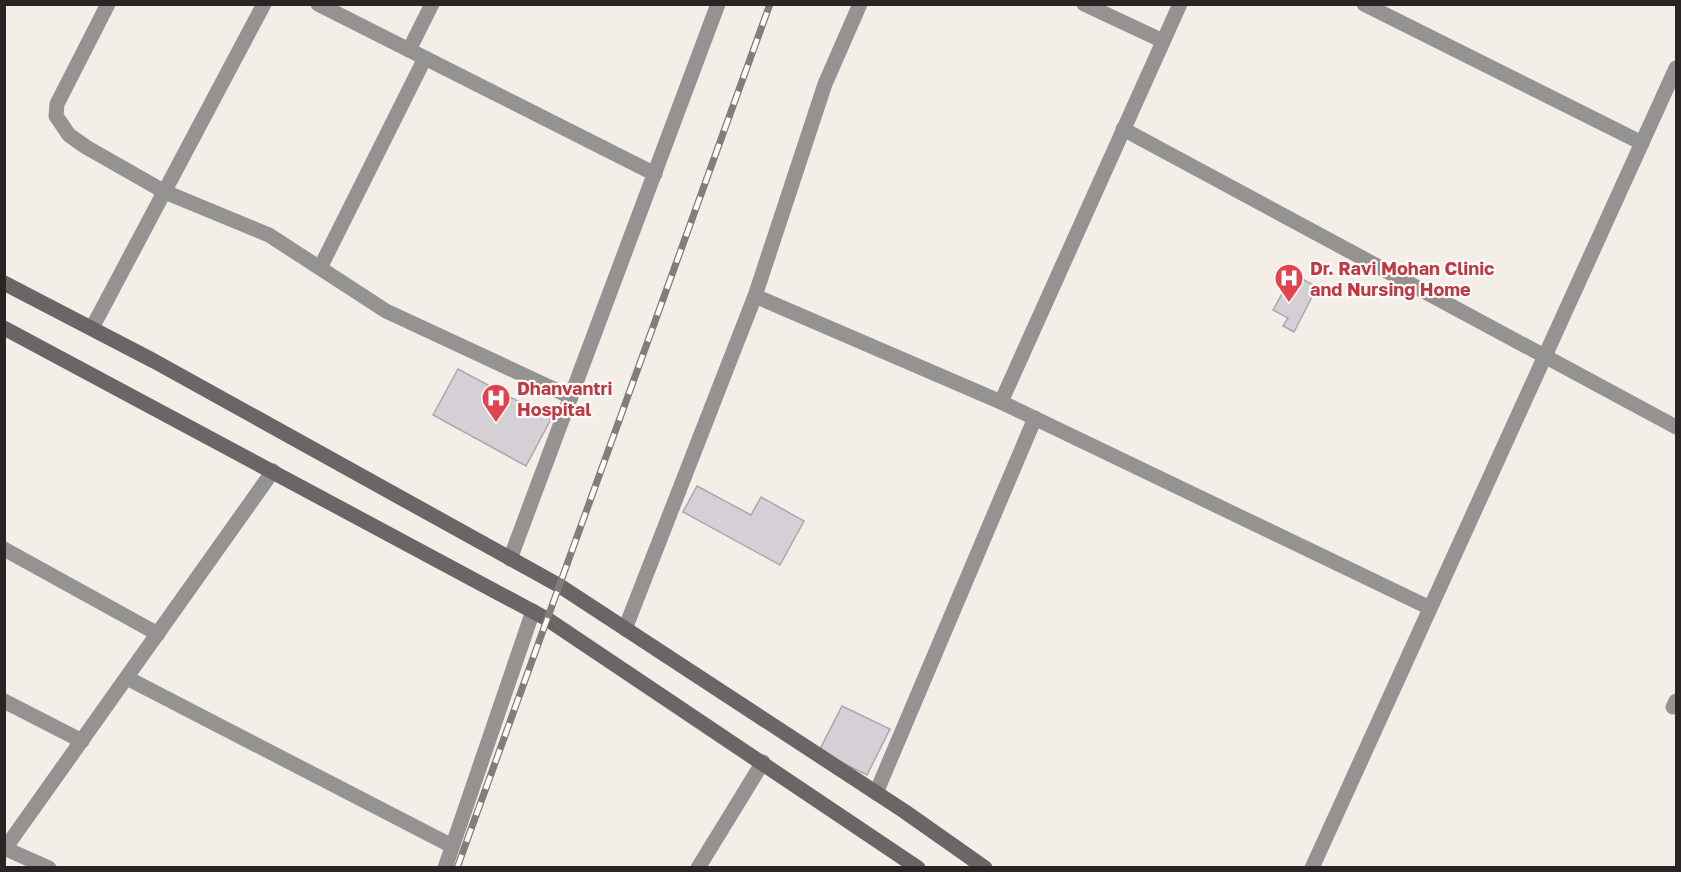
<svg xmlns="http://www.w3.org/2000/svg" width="1681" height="872" font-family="'Golos Text',sans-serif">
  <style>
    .building { fill: #d5d0d6; stroke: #aca7ad; stroke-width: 1.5 }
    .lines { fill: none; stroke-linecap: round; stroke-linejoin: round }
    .street { stroke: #959292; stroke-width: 15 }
    .secondary { stroke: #6a6566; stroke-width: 15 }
    .rail-casing { stroke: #817d7a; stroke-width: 7 }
    .rail { stroke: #fffcfa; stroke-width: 4.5; stroke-dasharray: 14; stroke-linecap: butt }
    .labels { text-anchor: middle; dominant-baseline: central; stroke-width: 4.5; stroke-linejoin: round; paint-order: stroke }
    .health-label { font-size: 18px; font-weight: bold; fill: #be3a42; stroke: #fffcfa; text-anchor: start }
  </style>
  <rect width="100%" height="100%" fill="#f4eee9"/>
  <g class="building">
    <path d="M1293,274l24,13 -23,45 -11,-6 5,-8 -15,-8z"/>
    <path d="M458,369l93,50 -25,47 -93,-51z"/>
    <path d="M697,486l54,29 10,-18 43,24 -24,44 -97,-53z"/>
    <path d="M842,706l48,23 -23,46 -48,-24z"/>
  </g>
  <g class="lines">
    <g class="street">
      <path d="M108,4l-51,100 -1,12 13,19 17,12 79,45 104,43 117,76 185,86"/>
      <path d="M318,4l337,170"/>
      <path d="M1084,4l79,37"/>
      <path d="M1364,4l278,139"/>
      <path d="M409,50l23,-46"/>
      <path d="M1123,129l553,298"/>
      <path d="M320,268l105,-210"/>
      <path d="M755,296l246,106 429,206"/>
      <path d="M92,328l172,-324"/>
      <path d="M1001,402l179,-398"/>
      <path d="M4,549l154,85"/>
      <path d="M510,559l208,-555"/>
      <path d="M625,629l130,-333 70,-212 35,-80"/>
      <path d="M127,678l325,168"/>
      <path d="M4,701l78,40"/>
      <path d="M1673,707l3,-6"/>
      <path d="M876,793l159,-375"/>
      <path d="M4,848l45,20"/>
      <path d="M4,850l269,-379"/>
      <path d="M445,868l88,-257"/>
      <path d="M698,868l65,-106"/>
      <path d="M1312,868l364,-800"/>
    </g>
    <g class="secondary">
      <path d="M4,283l150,78 406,225 344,225 81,57"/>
      <path d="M4,328l543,291 371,249"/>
    </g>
    <g class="rail-casing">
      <path id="rail" d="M457,868l313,-864"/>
    </g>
    <use href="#rail" class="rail"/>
  </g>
  <defs>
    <g id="hospital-pin" transform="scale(1.5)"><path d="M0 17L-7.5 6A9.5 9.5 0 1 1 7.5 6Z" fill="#e0444e" stroke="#fffcfa"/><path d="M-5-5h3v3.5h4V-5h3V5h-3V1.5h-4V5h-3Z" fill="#fff"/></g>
  </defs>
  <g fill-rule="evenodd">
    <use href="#hospital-pin" x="1289" y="278"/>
    <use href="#hospital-pin" x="496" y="398"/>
  </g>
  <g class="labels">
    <g class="health-label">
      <text x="1310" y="268">Dr. Ravi Mohan Clinic<tspan x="1310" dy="21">and Nursing Home</tspan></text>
      <text x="517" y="388">Dhanvantri<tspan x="517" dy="21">Hospital</tspan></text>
    </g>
  </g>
  <rect width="1681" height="872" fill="none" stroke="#282524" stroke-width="12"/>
</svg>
